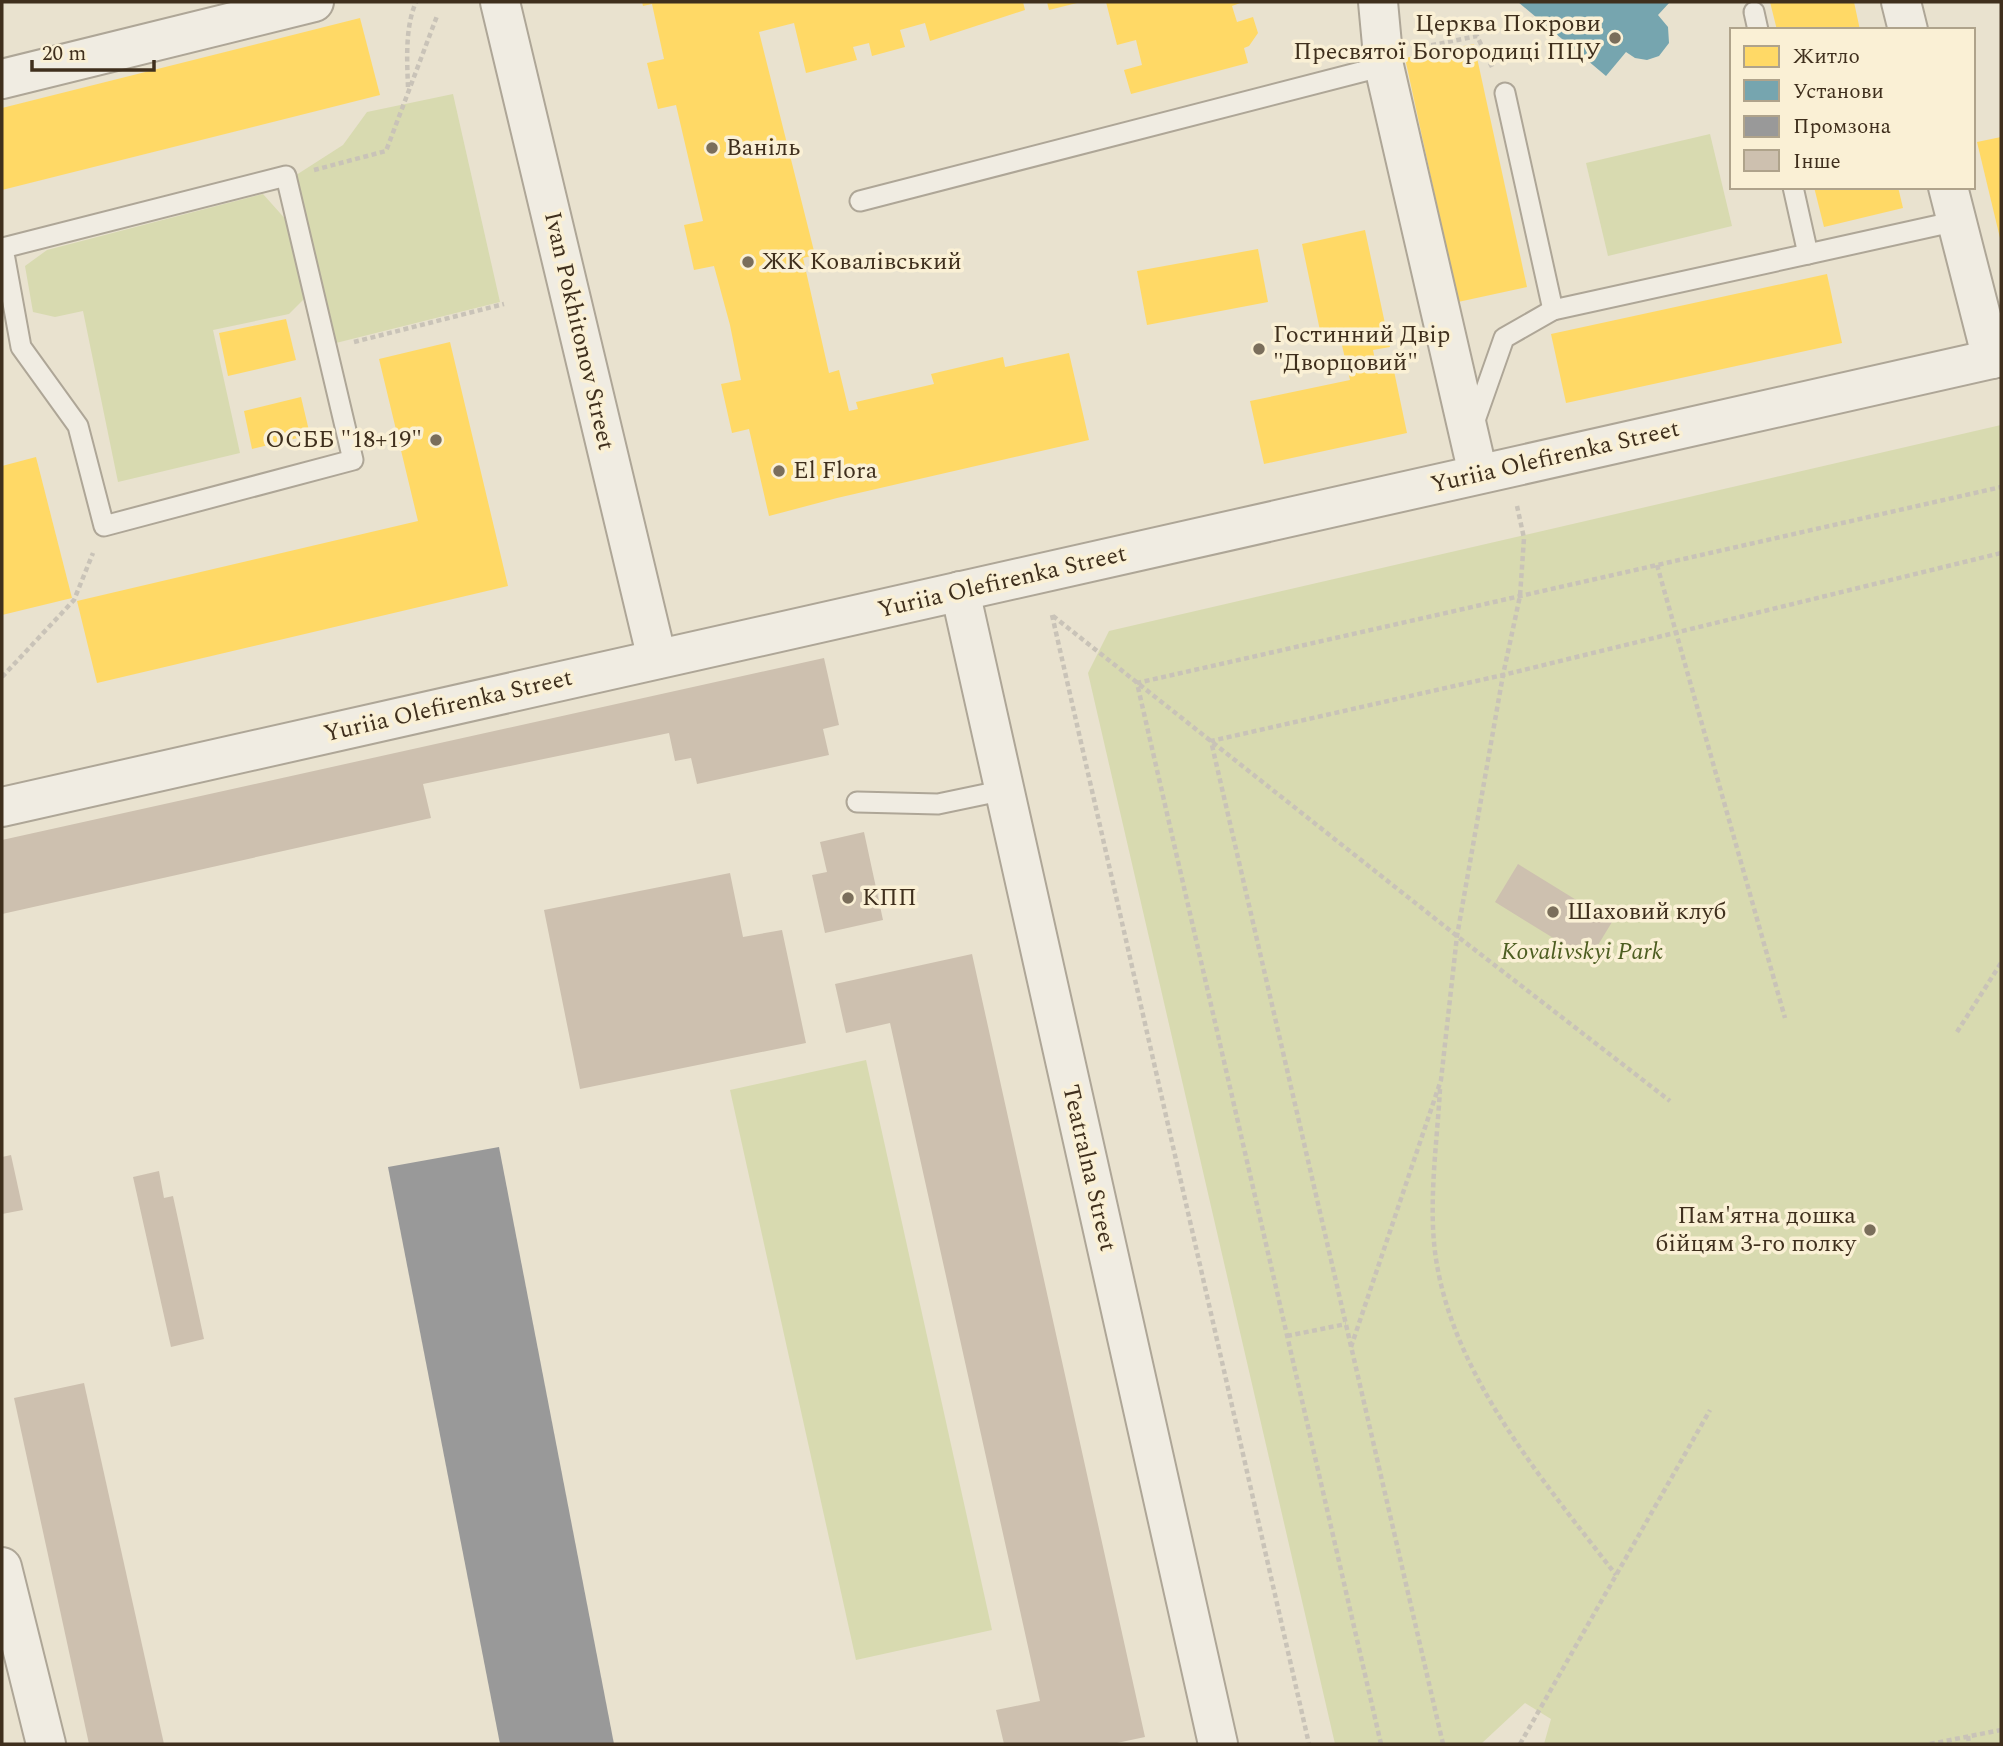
<svg xmlns="http://www.w3.org/2000/svg" width="2003" height="1746" font-family="Spectral,serif">
  <style>
    .green { fill: #d8dab0 }
    .homes { fill: #ffd966 }
    .public { fill: #76a5af }
    .industry { fill: #999 }
    .building { fill: #cdc0af }
    .lines { fill: none; stroke-linecap: round; stroke-linejoin: round }
    .lane-casing { stroke: #aea697; stroke-width: 23 }
    .street-casing { stroke: #aea697; stroke-width: 42 }
    .path { stroke: #c9c3b8; stroke-width: 4.5; stroke-dasharray: 5 3.5; stroke-linecap: butt }
    .lane { stroke: #f0ece2; stroke-width: 19 }
    .street { stroke: #f0ece2; stroke-width: 38 }
    .poi-dot { fill: #7a6e5b; stroke: #faf0d5; stroke-width: 2.5 }
    .labels { text-anchor: middle; dominant-baseline: central; stroke-width: 7; stroke-linejoin: round; paint-order: stroke }
    .poi-label { font-size: 24px; fill: #3f2f1d; stroke: #faf0d5; text-anchor: start }
    .street-label { font-size: 24px; fill: #3f2f1d; stroke: #faf0d5 }
    .park-label { font-size: 24px; font-style: italic; fill: #4d5e21; stroke: #faf0d5 }
  </style>
  <rect width="100%" height="100%" fill="#e9e2cf"/>
  <g class="green">
    <path d="M453,94l47,208 -172,43 -38,-166 53,-34 24,-33z"/>
    <path d="M1710,134l22,92 -124,30 -22,-93z"/>
    <path d="M263,194l25,28 17,76 -16,16 -76,16 27,123 -122,29 -35,-171 -28,6 -22,-5 -8,-46 22,-16z"/>
    <path d="M2001,425v1319h-457l7,-25 -26,-16 -44,41h-146l-247,-1071 21,-42z"/>
    <path d="M866,1060l126,570 -136,30 -126,-570z"/>
  </g>
  <g class="homes">
    <path d="M642,2h381l2,8 -95,31 -5,-18 -25,7 5,17 -33,9 -3,-13 -16,4 4,13 -51,13 -12,-50 -35,9 56,223 -12,3 26,115 10,-3 10,41 9,-2 -2,-7 78,-18 -3,-10 72,-17 2,10 64,-14 20,87 -252,58 -68,18 -20,-87 -17,4 -11,-49 20,-4 -11,-55 -16,-59 -20,4 -10,-45 19,-4 -27,-116 -18,4 -11,-46 17,-4 -12,-55 -9,2z"/>
    <path d="M1047,2h30v1l-28,7z"/>
    <path d="M1106,2h137l-11,4 5,16 16,-5 5,16 -9,13 -5,2 4,15 -117,31 -7,-24 18,-5 -6,-25 -19,5z"/>
    <path d="M1770,2h84l6,28h-83z"/>
    <path d="M360,18l20,77 -378,95v-82z"/>
    <path d="M1474,44l53,243 -69,15 -53,-244z"/>
    <path d="M2001,137v101h-1l-23,-96z"/>
    <path d="M1814,187h84l5,21 -79,19z"/>
    <path d="M1365,230l25,117 -17,3 5,24 16,-3 13,62 -143,31 -14,-63 100,-21 -9,-39 -18,4 -21,-101z"/>
    <path d="M1258,249l10,53 -121,23 -10,-54z"/>
    <path d="M1827,274l15,69 -276,60 -15,-69z"/>
    <path d="M286,319l10,41 -68,16 -9,-43z"/>
    <path d="M450,342l58,244 -411,97 -20,-82 341,-80 -39,-162z"/>
    <path d="M301,397l9,38 -58,14 -8,-38z"/>
    <path d="M36,457l36,141 -70,17v-149z"/>
  </g>
  <path class="public" d="M1518,2h152l-12,13 10,12 1,16 -10,13 -12,4 -12,-2 -9,-6 -20,24z"/>
  <path class="industry" d="M499,1147l115,597h-114l-112,-577z"/>
  <g class="building">
    <path d="M824,658l15,67 -16,4 6,26 -132,29 -6,-26 -16,3 -6,-28 -246,51 8,34 -429,96v-74z"/>
    <path d="M864,832l19,88 -58,13 -13,-58 15,-3 -7,-30z"/>
    <path d="M1518,864l94,58 -23,38 -94,-58z"/>
    <path d="M730,873l13,64 39,-7 24,113 -226,46 -36,-179z"/>
    <path d="M972,954l173,783 -33,7h-108l-8,-34 44,-9 -150,-678 -44,10 -11,-49z"/>
    <path d="M11,1155l12,55 -21,4v-57z"/>
    <path d="M159,1171l5,27 9,-2 31,143 -33,8 -38,-170z"/>
    <path d="M84,1383l80,361h-75l-75,-346z"/>
  </g>
  <g class="lines">
    <g class="lane-casing">
      <g id="lane">
        <path d="M1754,12l4,18"/>
        <path d="M1505,93l48,217 255,-56 -15,-67"/>
        <path d="M286,176l67,284 -249,66 -26,-100 -57,-79 -18,-99z"/>
        <path d="M860,201l524,-135"/>
        <path d="M1808,254l149,-33"/>
        <path d="M1473,426l31,-88 49,-28"/>
        <path d="M857,802l81,2 67,-14"/>
      </g>
    </g>
    <g class="street-casing">
      <g id="street">
        <path d="M500,2l157,657"/>
        <path d="M1378,2l6,64 94,408"/>
        <path d="M1901,2l7,28"/>
        <path d="M2,79l312,-77"/>
        <path d="M1948,187l44,172"/>
        <path d="M960,591l258,1153"/>
        <path d="M2,807l1999,-450"/>
        <path d="M2,1567l44,177"/>
      </g>
    </g>
    <g class="path">
      <path d="M1423,47l54,-11 15,31"/>
      <path d="M408,87c-1,-27 -3,-60 8,-85"/>
      <path d="M314,170l72,-19 51,-135"/>
      <path d="M354,342l150,-38"/>
      <path d="M1657,565l128,453"/>
      <path d="M1052,615l257,1129"/>
      <path d="M1053,616l404,320 213,165"/>
      <path d="M2,677l72,-77 19,-47"/>
      <path d="M1957,1032l44,-69"/>
      <path d="M1440,1089c-3,56 -13,121 -3,176 20,116 109,219 179,310"/>
      <path d="M1287,1336l59,-12"/>
      <path d="M1351,1347l90,-267 16,-144 46,-261 17,-79 4,-58 -7,-32"/>
      <path d="M1968,1736l1,8"/>
      <path d="M1381,1744l-244,-1061 864,-196"/>
      <path d="M1443,1744l-232,-1003 292,-66 498,-122"/>
      <path d="M1520,1744l190,-334"/>
      <path d="M1930,1744l71,-14"/>
    </g>
    <use href="#lane" class="lane"/>
    <use href="#street" class="street"/>
  </g>
  <g class="poi-dot">
    <circle cx="1615" cy="38" r="7"/>
    <circle cx="712" cy="148" r="7"/>
    <circle cx="748" cy="262" r="7"/>
    <circle cx="1259" cy="349" r="7"/>
    <circle cx="436" cy="440" r="7"/>
    <circle cx="779" cy="471" r="7"/>
    <circle cx="848" cy="898" r="7"/>
    <circle cx="1553" cy="912" r="7"/>
    <circle cx="1870" cy="1230" r="7"/>
  </g>
  <g class="labels">
    <g class="poi-label">
      <text x="1601" y="24" text-anchor="end">Церква Покрови<tspan x="1601" dy="28">Пресвятої Богородиці ПЦУ</tspan></text>
      <text x="726" y="148">Ваніль</text>
      <text x="762" y="262">ЖК Ковалівський</text>
      <text x="1273" y="335">Гостинний Двір<tspan x="1273" dy="28">"Дворцовий"</tspan></text>
      <text x="422" y="440" text-anchor="end">ОСББ "18+19"</text>
      <text x="793" y="471">El Flora</text>
      <text x="862" y="898">КПП</text>
      <text x="1567" y="912">Шаховий клуб</text>
      <text x="1856" y="1216" text-anchor="end">Пам'ятна дошка<tspan x="1856" dy="28">бійцям 3-го полку</tspan></text>
    </g>
    <g class="street-label">
      <text transform="translate(579 331) rotate(77)">Ivan Pokhitonov Street</text>
      <text transform="translate(1555 457) rotate(-13)">Yuriia Olefirenka Street</text>
      <text transform="translate(1002 582) rotate(-13)">Yuriia Olefirenka Street</text>
      <text transform="translate(448 706) rotate(-13)">Yuriia Olefirenka Street</text>
      <text transform="translate(1089 1168) rotate(77)">Teatralna Street</text>
    </g>
    <g class="park-label">
      <text x="1582" y="952">Kovalivskyi Park</text>
    </g>
  </g>
  <rect width="2003" height="1746" fill="none" stroke="#3f2f1d" stroke-width="7"/>
  <rect x="1730" y="28" width="245" height="161" fill="#faf0d5" stroke="#afa38b" stroke-width="2"/>
  <rect x="1744" y="46" width="35" height="21" fill="#ffd966" stroke="#afa38b" stroke-width="2"/>
  <text x="1793" y="63" font-size="21" fill="#3f2f1d">Житло</text>
  <rect x="1744" y="80" width="35" height="21" fill="#76a5af" stroke="#afa38b" stroke-width="2"/>
  <text x="1793" y="98" font-size="21" fill="#3f2f1d">Установи</text>
  <rect x="1744" y="116" width="35" height="21" fill="#999999" stroke="#afa38b" stroke-width="2"/>
  <text x="1793" y="133" font-size="21" fill="#3f2f1d">Промзона</text>
  <rect x="1744" y="150" width="35" height="21" fill="#cdc0af" stroke="#afa38b" stroke-width="2"/>
  <text x="1793" y="168" font-size="21" fill="#3f2f1d">Інше</text>
  <path d="M32 60v10h122v-10" fill="none" stroke="#3f2f1d" stroke-width="3.5"/>
  <text x="42" y="60" font-size="21" fill="#3f2f1d" stroke="#faf0d5" stroke-width="5" paint-order="stroke">20 m</text>
</svg>
